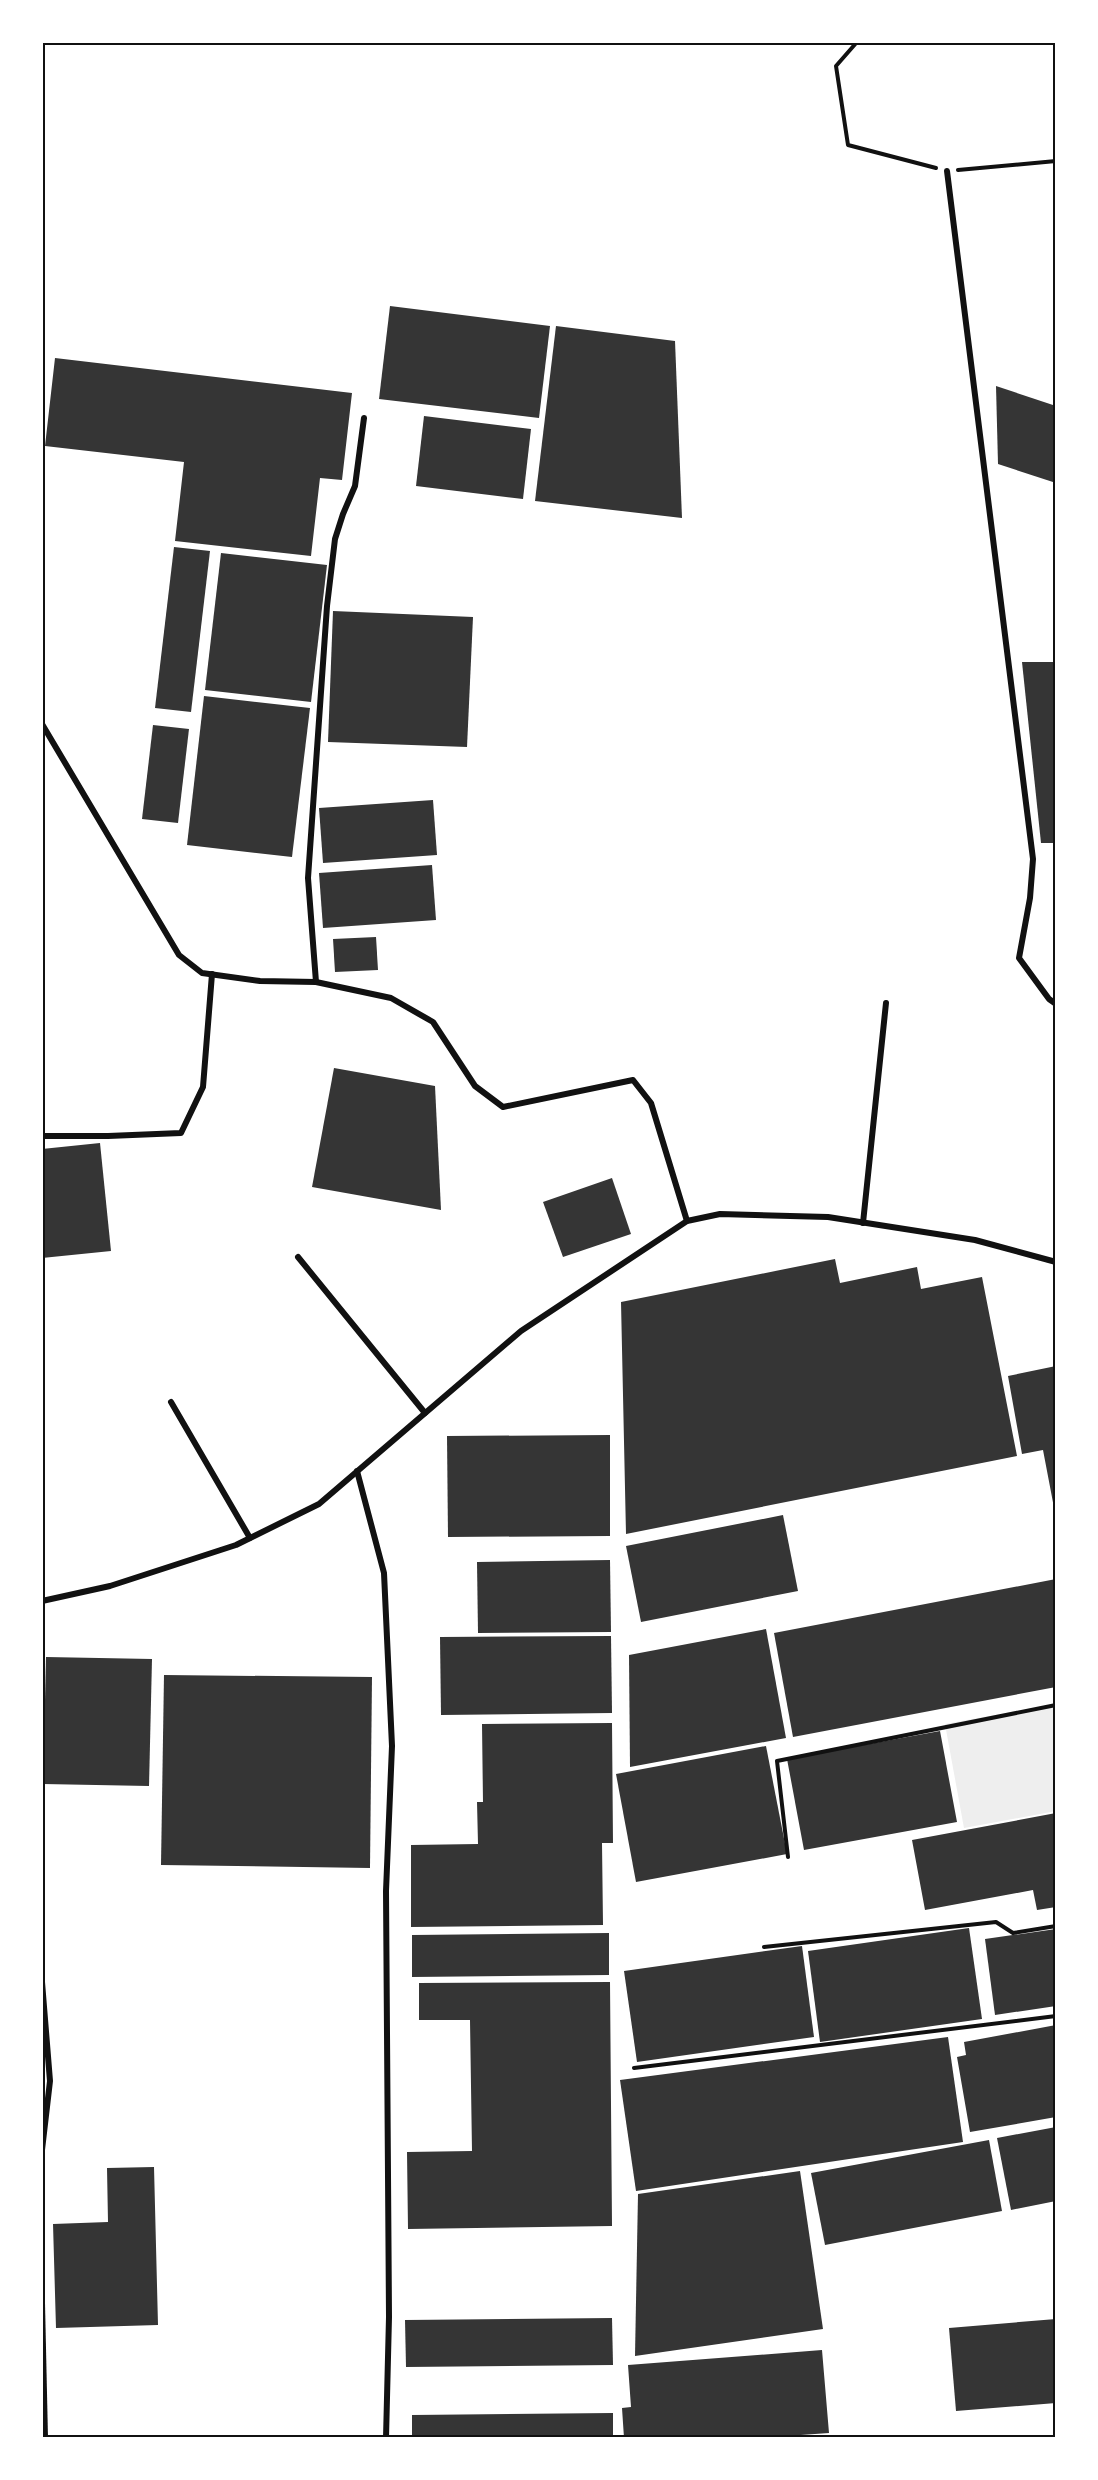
<svg xmlns="http://www.w3.org/2000/svg" width="1098" height="2480" font-family="'Space Grotesk',sans-serif">
  <style>
    .green { fill: #eee }
    .building { fill: #353535 }
    .lines { fill: none; stroke-linecap: round; stroke-linejoin: round }
    .path { stroke: #111; stroke-width: 4 }
    .minor { stroke: #111; stroke-width: 6 }
    .neatline { fill: none; stroke: #111; stroke-width: 2 }
  </style>
  <rect width="100%" height="100%" fill="#fff"/>
  <path class="green" d="M1056,1704v107l-92,17 -19,-104z"/>
  <g class="building">
    <path d="M390,306l160,20 -11,92 -160,-19z"/>
    <path d="M556,326l119,15 7,177 -147,-17z"/>
    <path d="M55,358l297,35 -10,87 -22,-2 -9,78 -136,-15 9,-79 -139,-16z"/>
    <path d="M996,386l60,20v77l-58,-19z"/>
    <path d="M424,416l107,13 -8,70 -107,-13z"/>
    <path d="M174,547l36,4 -19,161 -36,-4z"/>
    <path d="M221,553l106,12 -16,137 -106,-12z"/>
    <path d="M333,611l140,6 -6,130 -139,-5z"/>
    <path d="M1022,662h34v181h-15z"/>
    <path d="M204,696l106,12 -18,149 -105,-12z"/>
    <path d="M153,725l36,4 -11,94 -36,-4z"/>
    <path d="M433,800l4,55 -114,8 -4,-55z"/>
    <path d="M432,865l4,55 -113,8 -4,-55z"/>
    <path d="M376,937l2,33 -43,2 -2,-33z"/>
    <path d="M334,1068l101,18 6,124 -129,-23z"/>
    <path d="M100,1143l11,108 -69,7v-109z"/>
    <path d="M612,1178l19,56 -68,23 -20,-55z"/>
    <path d="M835,1259l5,24 77,-16 4,22 61,-12 35,179 -391,78 -5,-232z"/>
    <path d="M1056,1366v147h-1l-12,-63 -21,4 -14,-78z"/>
    <path d="M610,1435v101l-162,1 -1,-101z"/>
    <path d="M783,1515l15,76 -157,31 -15,-76z"/>
    <path d="M610,1560l1,72 -133,1 -1,-71z"/>
    <path d="M1056,1579v108l-263,50 -19,-104z"/>
    <path d="M766,1629l20,109 -156,29 -1,-112z"/>
    <path d="M611,1636l1,77 -171,2 -1,-78z"/>
    <path d="M46,1657l106,2 -3,127 -106,-2z"/>
    <path d="M164,1675l208,2 -2,191 -209,-3z"/>
    <path d="M612,1723l1,120h-11l1,82 -192,2v-82l67,-1 -1,-42h6l-1,-78z"/>
    <path d="M940,1731l17,91 -153,28 -17,-91z"/>
    <path d="M766,1746l21,108 -151,28 -20,-108z"/>
    <path d="M1056,1813v94l-19,3 -4,-20 -108,20 -13,-70z"/>
    <path d="M969,1928l13,91 -162,23 -12,-91z"/>
    <path d="M1056,1929v77l-61,9 -10,-76z"/>
    <path d="M609,1933v42l-197,2v-42z"/>
    <path d="M802,1946l12,91 -177,25 -13,-91z"/>
    <path d="M610,1982l2,244 -204,3 -1,-77 65,-1 -2,-131h-51v-37z"/>
    <path d="M1056,2025v92l-86,15 -13,-75 9,-2 -2,-13z"/>
    <path d="M948,2037l15,105 -327,49 -16,-111z"/>
    <path d="M1056,2127v74l-45,9 -14,-72z"/>
    <path d="M989,2140l13,71 -177,34 -14,-72z"/>
    <path d="M154,2167l4,158 -102,3 -3,-104 55,-2 -1,-54z"/>
    <path d="M800,2171l23,158 -188,27 3,-162z"/>
    <path d="M612,2318l1,47 -207,2 -1,-47z"/>
    <path d="M1056,2319v84l-100,8 -7,-83z"/>
    <path d="M822,2350l7,83 -69,5h-136l-2,-30 9,-1 -3,-42z"/>
    <path d="M613,2413v25h-201v-23z"/>
  </g>
  <g class="lines">
    <g class="path">
      <path d="M857,42l-21,24 12,79 88,23"/>
      <path d="M958,170l98,-9"/>
      <path d="M788,1857l-11,-96 279,-56"/>
      <path d="M764,1947l232,-25 17,11 43,-7"/>
      <path d="M634,2068l422,-52"/>
    </g>
    <g class="minor">
      <path d="M947,171l86,688 -3,39 -11,60 30,41 7,5"/>
      <path d="M42,724l137,231 23,18 58,8 56,1 -8,-104 19,-272 8,-67 8,-25 12,-28 9,-68"/>
      <path d="M316,982l75,16 42,24 42,64 28,21 130,-27 18,23 36,118"/>
      <path d="M42,1136h66l73,-3 22,-46 9,-113"/>
      <path d="M863,1223l23,-220"/>
      <path d="M298,1257l127,156"/>
      <path d="M171,1402l79,136"/>
      <path d="M357,1471l27,102 8,173 -6,145 3,426 -3,121"/>
      <path d="M42,1601l68,-15 126,-41 83,-41 202,-173 166,-110 33,-7 108,3 147,23 81,22"/>
      <path d="M42,1982l8,99 -8,69"/>
      <path d="M42,2303l3,135"/>
    </g>
  </g>
  <rect width="1098" height="2480" fill="none" stroke="#ffffff" stroke-width="87"/>
  <rect x="44" y="44" width="1010" height="2392" class="neatline"/>
</svg>
